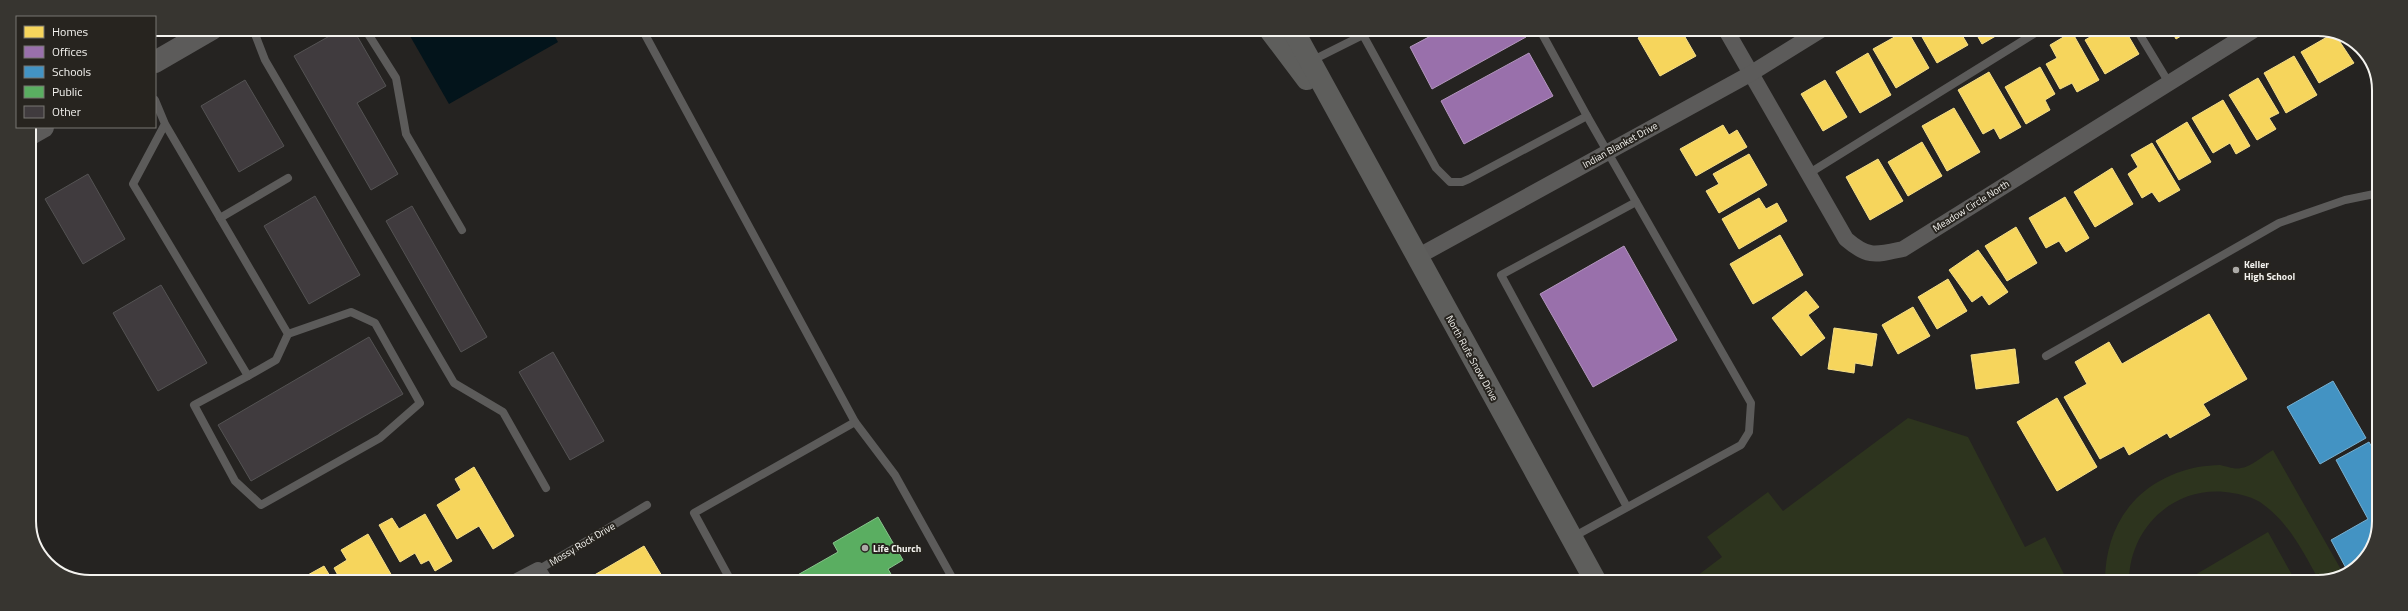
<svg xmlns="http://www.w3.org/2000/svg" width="2408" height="611" font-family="'Titillium Web',sans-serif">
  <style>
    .green { fill: #2d341e }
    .water { fill: #03141b }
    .homes { fill: #f6d55c; stroke: #f5de88 }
    .offices { fill: #9970ab; stroke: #b497bf }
    .schools { fill: #4393c3; stroke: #78b0d0 }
    .public { fill: #5aae61; stroke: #88c38c }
    .building { fill: #403b3e; stroke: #545353 }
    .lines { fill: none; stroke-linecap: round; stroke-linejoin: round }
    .lane { stroke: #5c5b5a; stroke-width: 8 }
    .street { stroke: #5c5b5a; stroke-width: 16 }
    .secondary { stroke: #5e5e5c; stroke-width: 22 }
    .primary { stroke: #5c5b5a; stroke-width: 22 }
    .poi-dot { fill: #acaaa7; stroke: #27241f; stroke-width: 1.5 }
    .labels { text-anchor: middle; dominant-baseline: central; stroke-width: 4; stroke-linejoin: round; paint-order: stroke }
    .street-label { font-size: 10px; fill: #f4f3ef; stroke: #27241f }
    .poi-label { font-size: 10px; font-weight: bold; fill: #f4f3ef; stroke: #27241f; text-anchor: start }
    .rim { fill: none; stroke: #f4f3ef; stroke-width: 2 }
  </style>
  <rect width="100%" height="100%" fill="#252321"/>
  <g class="green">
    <path d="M1908,418l60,19 57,110 20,-10 23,45h-379l33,-25 -15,-20 61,-45 15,19z"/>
    <path d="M2273,450l70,123 -23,9c-17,-30 -31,-60 -60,-80 -10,-6 -24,-9 -35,-10 -53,-5 -96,37 -96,90h-24c0,-60 34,-103 93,-115 7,-1 15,-2 22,-2 6,1 15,5 21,3 10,-1 23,-13 32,-18z"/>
    <path d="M2268,532l28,50h-113z"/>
  </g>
  <path class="water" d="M406,29h145l7,13 -109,62z"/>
  <g class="homes">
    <path d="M1651,30h30l15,26 -36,20 -22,-38z"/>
    <path d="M1907,30l22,38 -33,20 -23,-39z"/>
    <path d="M1918,30h41l9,15 -31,18z"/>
    <path d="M1974,30h32l-24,14z"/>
    <path d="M2102,30h23l14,24 -34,20 -20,-34z"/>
    <path d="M2171,30h20l-15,9z"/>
    <path d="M2072,32l27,48 -22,12 -5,-9 -12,6 -14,-25 11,-6 -7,-13z"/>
    <path d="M2334,33l20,30 -35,20 -18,-31z"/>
    <path d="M1868,53l23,42 -31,18 -24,-41z"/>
    <path d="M2294,56l23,39 -31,18 -22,-40z"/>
    <path d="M2040,67l15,27 -10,6 5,10 -24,14 -21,-37z"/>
    <path d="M1989,72l32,55 -21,12 -6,-11 -11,6 -25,-44z"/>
    <path d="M2258,78l21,35 -10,5 7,11 -19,11 -28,-45z"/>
    <path d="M1825,80l22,37 -24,14 -22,-37z"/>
    <path d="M2223,100l27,46 -14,8 -6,-11 -17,10 -21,-35z"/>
    <path d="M1954,108l26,44 -33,19 -25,-45z"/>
    <path d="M2187,122l24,40 -32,18 -23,-39z"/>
    <path d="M1723,125l6,10 8,-5 10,17 -51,29 -16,-27z"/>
    <path d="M1922,142l20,34 -34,20 -20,-34z"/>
    <path d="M2152,143l28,47 -21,12 -7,-10 -10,6 -14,-24 10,-7 -7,-12z"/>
    <path d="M1749,154l18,31 -48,28 -13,-22 13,-7 -6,-10z"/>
    <path d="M1878,159l25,42 -33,19 -24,-43z"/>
    <path d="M2112,168l21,36 -38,23 -21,-35z"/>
    <path d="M2065,197l24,41 -23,14 -7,-11 -13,7 -17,-30z"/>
    <path d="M1759,198l7,11 11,-6 10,18 -48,28 -17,-30z"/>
    <path d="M2016,227l21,36 -30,18 -22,-35z"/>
    <path d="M1780,235l23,40 -50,29 -23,-40z"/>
    <path d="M1978,250l30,42 -19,13 -7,-10 -10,7 -23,-32z"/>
    <path d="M1948,279l19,32 -30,18 -19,-32z"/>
    <path d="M1806,291l13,16 -11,8 17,23 -24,18 -29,-38z"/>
    <path d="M1913,307l17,29 -32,18 -16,-29z"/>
    <path d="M2209,314l38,65 -44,25 7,11 -40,23 -3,-5 -38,22 -5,-9 -24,13 -36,-62 23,-13 -12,-22 34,-20 13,22z"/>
    <path d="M1834,328l43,6 -5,32 -17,-3 -1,10 -26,-4z"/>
    <path d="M2015,349l4,34 -43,6 -5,-34z"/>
    <path d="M2057,398l40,69 -40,24 -40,-69z"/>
    <path d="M474,467l40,69 -21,13 -14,-23 -22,13 -20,-34 24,-15 -6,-11z"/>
    <path d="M425,514l27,47 -17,10 -6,-11 -8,4 -6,-11 -15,9 -21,-37 13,-7 7,11z"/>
    <path d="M368,534l24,42 -9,5h-42l-7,-13 13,-8 -6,-10z"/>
    <path d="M644,546l21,35h-71l-3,-4z"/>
    <path d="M324,566l9,15h-36z"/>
  </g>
  <g class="offices">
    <path d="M1442,30h80l4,7 -94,52 -22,-42z"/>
    <path d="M1529,53l24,43 -89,48 -23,-43z"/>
    <path d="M1624,246l53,94 -84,47 -53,-93z"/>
  </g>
  <g class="schools">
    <path d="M2333,381l33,57 -46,26 -33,-57z"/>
    <path d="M2369,442l9,16v75l-23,36 -7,3 -17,-32 37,-21 -32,-59z"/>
  </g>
  <path class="public" d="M878,517l25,43 -15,9 7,12h-108l51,-29 -5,-9z"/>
  <g class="building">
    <path d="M342,29h11l33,57 -29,17 41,71 -27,16 -77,-134z"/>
    <path d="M245,80l39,66 -45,26 -38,-66z"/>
    <path d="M88,174l37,65 -42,25 -38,-65z"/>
    <path d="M315,196l45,79 -51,29 -45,-78z"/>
    <path d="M412,206l75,131 -26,15 -75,-131z"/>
    <path d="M161,285l46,78 -49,28 -45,-78z"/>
    <path d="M369,337l34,57 -152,87 -33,-56z"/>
    <path d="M553,352l51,89 -34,19 -51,-88z"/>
  </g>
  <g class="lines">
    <g class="lane">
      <path d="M253,29l12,31 189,323 49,29 43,76"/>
      <path d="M365,29l31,49 10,56 56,96"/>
      <path d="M642,29l213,393 -161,91 37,68"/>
      <path d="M1361,30l2,5 10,-5"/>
      <path d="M1540,30l47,86 164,287 -2,29 -8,13 -168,92"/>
      <path d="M2137,30l32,53"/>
      <path d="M1311,61l52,-26 73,133 14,14h12l7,-3 118,-63"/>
      <path d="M155,100l10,24 123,210 -12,26 -28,16 -115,-192 32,-60"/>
      <path d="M1808,174l232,-144"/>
      <path d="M220,218l68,-40"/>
      <path d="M2046,356l233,-133 66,-23 34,-7"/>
      <path d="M248,376l-54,29 41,76 26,24 119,-67 40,-35 -45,-80 -24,-11 -63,22"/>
      <path d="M855,422l40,53 59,106"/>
      <path d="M1627,507l-126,-232 135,-73"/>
      <path d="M538,570l109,-65"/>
    </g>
    <g class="street">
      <path d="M1726,30l120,209c22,19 29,16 57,10l351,-219"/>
      <path d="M1417,257l333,-183 71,-44"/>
      <path d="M517,581l21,-11 7,11"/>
    </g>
    <g class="secondary">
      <path d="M1270,30l37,49"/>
      <path d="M1293,30l303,552"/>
    </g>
    <g class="primary">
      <path d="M155,62l57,-33"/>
      <path d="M29,135l14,-8"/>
    </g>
  </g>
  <g class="poi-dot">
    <circle cx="2236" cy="270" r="4"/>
    <circle cx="865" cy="548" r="4"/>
  </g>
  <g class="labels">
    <g class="street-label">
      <text transform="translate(1620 145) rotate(-29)">Indian Blanket Drive</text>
      <text transform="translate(1971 206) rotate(-32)">Meadow Circle North</text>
      <text transform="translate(1472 358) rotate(61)">North Rufe Snow Drive</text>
      <text transform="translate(582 544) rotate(-31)">Mossy Rock Drive</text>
    </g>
    <g class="poi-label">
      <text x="2244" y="264">Keller<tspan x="2244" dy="12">High School</tspan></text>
      <text x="873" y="548">Life Church</text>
    </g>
  </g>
  <path d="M0 0H2408V611H0ZM90 36H2318A54 54 0 0 1 2372 90V521A54 54 0 0 1 2318 575H90A54 54 0 0 1 36 521V90A54 54 0 0 1 90 36Z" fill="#373530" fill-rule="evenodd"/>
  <path class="rim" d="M90 36H2318A54 54 0 0 1 2372 90V521A54 54 0 0 1 2318 575H90A54 54 0 0 1 36 521V90A54 54 0 0 1 90 36Z"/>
  <rect x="16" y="16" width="140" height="112" fill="#27241f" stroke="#797772"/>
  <rect x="24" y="26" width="20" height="12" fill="#f6d55c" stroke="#797772"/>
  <text x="52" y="36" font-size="12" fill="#f4f3ef">Homes</text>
  <rect x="24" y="46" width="20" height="12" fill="#9970ab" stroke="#797772"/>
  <text x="52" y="56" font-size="12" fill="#f4f3ef">Offices</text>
  <rect x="24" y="66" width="20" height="12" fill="#4393c3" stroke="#797772"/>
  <text x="52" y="76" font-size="12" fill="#f4f3ef">Schools</text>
  <rect x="24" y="86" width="20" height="12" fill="#5aae61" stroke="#797772"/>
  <text x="52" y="96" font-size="12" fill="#f4f3ef">Public</text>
  <rect x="24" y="106" width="20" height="12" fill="#403b3e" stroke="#797772"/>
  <text x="52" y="116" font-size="12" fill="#f4f3ef">Other</text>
</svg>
